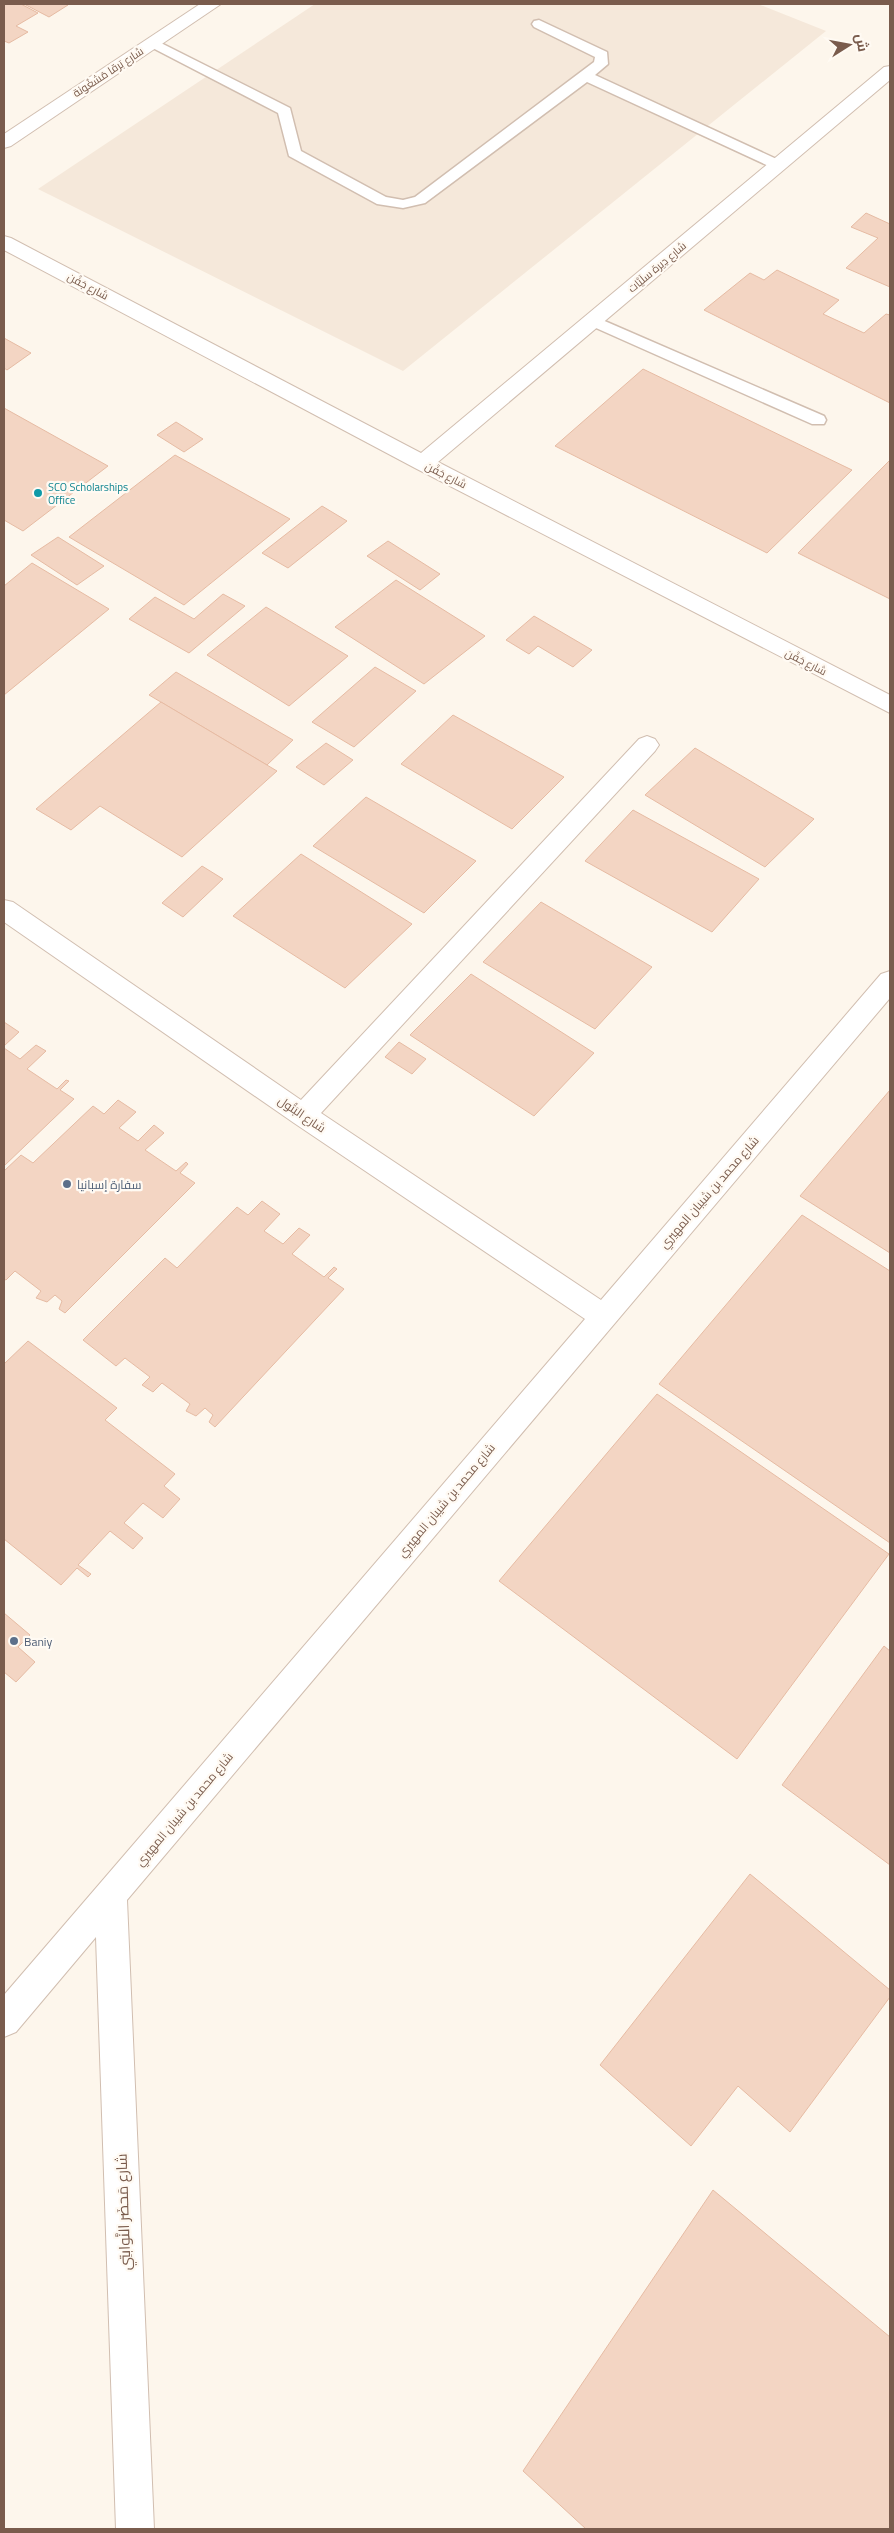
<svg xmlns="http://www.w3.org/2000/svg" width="894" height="2533" font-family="'Titillium Web',Cairo,sans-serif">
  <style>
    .residential { fill: #f5e8da }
    .building { fill: #f3d5c3; stroke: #e6bba3 }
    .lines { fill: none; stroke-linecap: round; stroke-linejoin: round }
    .lane-casing { stroke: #d1beb0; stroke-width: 3 }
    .street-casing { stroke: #d1beb0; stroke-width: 2 }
    .lane { fill: #fff; fill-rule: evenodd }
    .street { fill: #fff; fill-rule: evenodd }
    .culture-dot { fill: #0f9aa8; stroke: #fffaf3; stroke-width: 2 }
    .service-dot { fill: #5c6f8a; stroke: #fffaf3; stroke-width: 2 }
    .labels { text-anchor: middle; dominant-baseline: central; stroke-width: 4.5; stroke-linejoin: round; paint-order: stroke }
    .far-street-label { font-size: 11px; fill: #7a5c4d; stroke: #fffaf3 }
    .far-culture-label { font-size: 11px; fill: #0d838f; stroke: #fffaf3; text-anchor: start }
    .street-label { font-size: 12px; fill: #7a5c4d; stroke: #fffaf3 }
    .service-label { font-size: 12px; fill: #4e5e75; stroke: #fffaf3; text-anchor: start }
    .near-street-label { font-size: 15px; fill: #7a5c4d; stroke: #fffaf3 }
  </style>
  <rect width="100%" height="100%" fill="#fdf6ec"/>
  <path class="residential" d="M315,4h443l68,27 -423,340 -365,-182z"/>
  <g class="building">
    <path d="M4,4h17l17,9 -22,13 12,6 -19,11 -5,-2z"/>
    <path d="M24,4h40l4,1 -19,12z"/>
    <path d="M866,213l24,11v63l-44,-19 32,-30 -27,-11z"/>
    <path d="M777,270l62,30 -16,14 41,19 22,-19 4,1v88l-186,-93 46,-37 14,7z"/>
    <path d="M4,338l27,15 -24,17 -3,-2z"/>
    <path d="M643,369l209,101 -85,83 -212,-107z"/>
    <path d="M4,408l104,58 -85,65 -19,-11z"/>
    <path d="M176,422l27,17 -19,13 -27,-17z"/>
    <path d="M175,455l115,64 -106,86 -115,-68z"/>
    <path d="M890,460v139l-92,-46z"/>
    <path d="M322,506l25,15 -59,47 -26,-15z"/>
    <path d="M58,537l46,29 -27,19 -46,-30z"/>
    <path d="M388,541l52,33 -20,16 -53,-34z"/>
    <path d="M32,563l77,46 -105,86v-109z"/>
    <path d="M396,580l89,56 -61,48 -89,-57z"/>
    <path d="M223,594l22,12 -56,47 -60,-34 26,-22 39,22z"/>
    <path d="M266,607l82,49 -59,50 -82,-51z"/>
    <path d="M534,616l58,34 -19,17 -35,-21 -9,8 -23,-14z"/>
    <path d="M375,667l41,24 -62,56 -42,-25z"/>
    <path d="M176,672l117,68 -26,25 -118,-70z"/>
    <path d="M161,702l116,69 -95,86 -82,-51 -29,24 -35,-21z"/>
    <path d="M453,715l111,62 -52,52 -111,-65z"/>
    <path d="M326,743l27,17 -29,25 -28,-18z"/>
    <path d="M695,748l119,71 -49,48 -120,-72z"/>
    <path d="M366,797l110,64 -52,52 -111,-67z"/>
    <path d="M633,810l126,69 -47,53 -127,-71z"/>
    <path d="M301,854l111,70 -67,64 -112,-72z"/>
    <path d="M202,866l21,13 -40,38 -21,-14z"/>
    <path d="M541,902l111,65 -57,62 -112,-67z"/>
    <path d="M471,974l123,79 -60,63 -124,-81z"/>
    <path d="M4,1022l15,10 -15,14z"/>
    <path d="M399,1042l27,17 -14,15 -27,-17z"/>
    <path d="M36,1045l10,6 -19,18 30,20 9,-9 3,1 -9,9 14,9 -70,67v-118l16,11z"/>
    <path d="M890,1090v163l-90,-57z"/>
    <path d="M118,1100l18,12 -17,16 19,13 16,-16 10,8 -19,17 31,21 10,-9 2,2 -8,9 15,10 -130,130 -6,-4 3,-8 -7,-6 -8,7 -11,-4 5,-7 -26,-20 -9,9 -2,-1v-108l17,-16 12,8 60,-57 11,8z"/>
    <path d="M262,1201l18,13 -16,17 19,13 16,-16 11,7 -18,19 32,23 10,-10 3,2 -9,9 16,11 -129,138 -6,-5 4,-7 -8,-7 -9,8 -10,-5 4,-7 -28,-21 -9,9 -11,-7 8,-8 -25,-19 -9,8 -33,-26 82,-82 12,10 60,-61 11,8z"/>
    <path d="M802,1215l88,56v272l-231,-159z"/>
    <path d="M28,1341l89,67 -12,12 70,54 -11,12 16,13 -17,19 -20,-15 -19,20 19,15 -10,11 -23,-18 -32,34 13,9 -3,3 -11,-9 -16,17 -57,-46v-175z"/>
    <path d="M657,1394l232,160 -152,205 -238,-178z"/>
    <path d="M4,1613l26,22 -12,12 17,15 -19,20 -12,-10z"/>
    <path d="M884,1646l6,5v214l-108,-80z"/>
    <path d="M750,1874l140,116v7l-100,135 -52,-46 -47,60 -91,-81z"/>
    <path d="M713,2190l177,147v192h-304l-63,-58z"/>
  </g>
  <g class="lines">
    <g class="lane-casing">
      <g id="lane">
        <path d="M539,20l68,32 1,12 -13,11 188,87 2,3 -7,4 -5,-1 -186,-86 -162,121 -22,5 -26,-4 -88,-48 -11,-43 -133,-69 2,-3h10l133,67 11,43 85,46 17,3 12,-3 179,-135 1,-5 -61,-30 -2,-3 2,-3z"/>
        <path d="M593,316l231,100 2,4 -2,4h-12l-225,-100 -2,-3 2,-3z"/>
      </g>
    </g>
    <g class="street-casing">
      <g id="street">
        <path d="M200,4h21l-210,142 -7,2v-14z"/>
        <path d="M890,66v14l-452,382 452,233v18l-475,-245 -411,-218v-14l7,2 410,215 463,-386z"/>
        <path d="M647,736l8,3 4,6 -4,6 -334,362 280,187 280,-326 9,-3v27l-763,902 27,629h-38l-20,-592 -80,95 -12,5v-42l581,-676 -291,-196 -290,-201v-22l9,2 288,198 338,-361z"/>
      </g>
    </g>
    <use href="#lane" class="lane"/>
    <use href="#street" class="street"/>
  </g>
  <circle class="culture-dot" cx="38" cy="493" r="5"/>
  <g class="service-dot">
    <circle cx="67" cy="1184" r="5"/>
    <circle cx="14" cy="1641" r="5"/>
  </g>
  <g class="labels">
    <g class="far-street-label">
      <text transform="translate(108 72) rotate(-33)">شارع بَرقا مَشغُونة</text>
      <text transform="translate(657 267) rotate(-40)">شارع دِيرة سلَيَّات</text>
      <text transform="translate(88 286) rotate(28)">شارع جَفْن</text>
      <text transform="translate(446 475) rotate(27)">شارع جَفْن</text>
      <text transform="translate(806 662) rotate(27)">شارع جَفْن</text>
    </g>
    <g class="far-culture-label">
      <text x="48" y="487">SCO Scholarships<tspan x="48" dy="13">Office</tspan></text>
    </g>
    <g class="street-label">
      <text transform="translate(302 1114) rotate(34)">شارع البَتُول</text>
      <text transform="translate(709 1192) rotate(-49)">شارع محمد بن شيبان المهيري</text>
      <text transform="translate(446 1500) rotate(-50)">شارع محمد بن شيبان المهيري</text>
      <text transform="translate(184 1809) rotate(-50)">شارع محمد بن شيبان المهيري</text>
    </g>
    <g class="service-label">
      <text x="77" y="1184">سفارة إسبانيا</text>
      <text x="24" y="1641">Baniy</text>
    </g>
    <g class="near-street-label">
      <text transform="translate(123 2212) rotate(-92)">شارع مَحضَر النَّوابتِي</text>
    </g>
  </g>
  <rect width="894" height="2533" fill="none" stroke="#7a5c4d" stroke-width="10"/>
  <g transform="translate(849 45) rotate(79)" stroke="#fffaf3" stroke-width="4" paint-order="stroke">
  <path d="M0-4L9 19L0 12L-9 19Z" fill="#7a5c4d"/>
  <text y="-8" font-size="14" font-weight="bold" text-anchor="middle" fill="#7a5c4d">ش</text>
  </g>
</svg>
